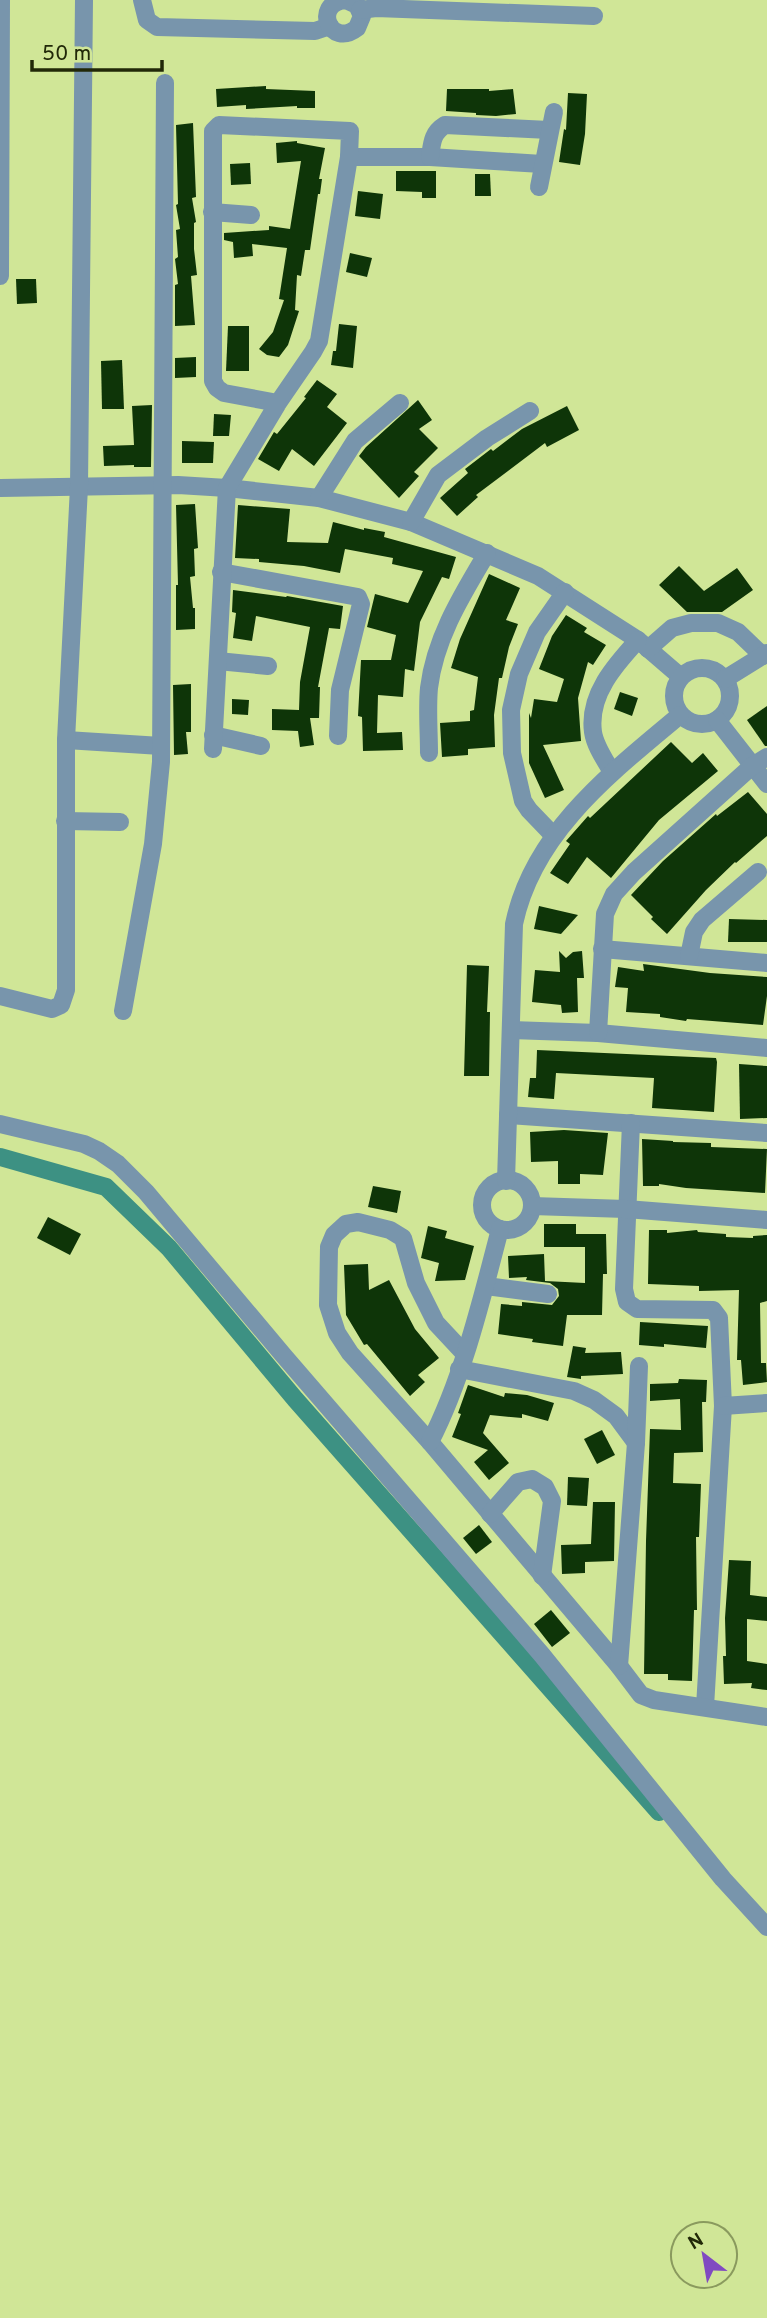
<svg xmlns="http://www.w3.org/2000/svg" width="767" height="2318" font-family="Overpass,sans-serif">
  <style>
    .lines { fill: none; stroke-linecap: round; stroke-linejoin: round }
    .canal { stroke: #3d9183; stroke-width: 18 }
    .building { fill: #0e3508 }
    .minor { stroke: #7895ac; stroke-width: 18 }
  </style>
  <rect width="100%" height="100%" fill="#d0e697"/>
  <g class="lines">
    <path class="canal" d="M0,1157l106,30 63,61 126,151 364,413"/>
  </g>
  <g class="building">
    <path d="M266,86v3l49,2v17h-18v-2l-51,3v-4l-29,2 -1,-18z"/>
    <path d="M447,89h42v2l24,-2 3,25 -20,2 -20,-1v-2l-30,-2z"/>
    <path d="M568,93l19,1 -2,40 -5,31 -21,-3 5,-33 2,1z"/>
    <path d="M193,123l3,74 -4,1 4,24 -2,1v26l3,26 -6,1 4,49 -20,1v-41l3,-1 -3,-25 3,-2 -2,-27 4,-1 -4,-24 2,-1 -2,-79z"/>
    <path d="M297,141v2l28,5 -6,31h3l-2,15h-2l-8,56h-5l-4,26 -4,-1 -2,35 4,1 -11,34 -9,12 -12,-2 -8,-6 14,-17 11,-32 -5,-1 8,-51 -35,-4 1,12 -19,2 -1,-16 -9,-2v-7l45,-3v-4l21,3 11,-68 -24,2 -1,-20z"/>
    <path d="M250,163l1,21 -20,1 -1,-21z"/>
    <path d="M396,171h40v27h-14v-6l-26,-1z"/>
    <path d="M475,174h15l1,22h-16z"/>
    <path d="M358,191l25,3 -3,25 -25,-3z"/>
    <path d="M350,253l22,5 -5,19 -21,-5z"/>
    <path d="M16,279h20l1,24 -20,1z"/>
    <path d="M339,324l18,2 -4,42 -22,-3 2,-14h3z"/>
    <path d="M228,326h21v45h-23z"/>
    <path d="M196,357v20l-21,1v-20z"/>
    <path d="M122,360l2,49h-22l-1,-48z"/>
    <path d="M317,380l20,14 -10,13 20,16 -33,43 -22,-17 -13,22 -21,-12 16,-27 3,2 29,-36 -2,-1z"/>
    <path d="M418,400l14,20 -13,9 19,19 -24,24 5,4 -20,22 -40,-42 7,-9z"/>
    <path d="M152,405l-1,62h-17v-2l-30,1 -1,-20 31,-1 -2,-39z"/>
    <path d="M567,406l12,24 -32,17 -2,-4 -69,52 2,2 -21,19 -17,-18 28,-25 -3,-4 26,-20 2,2 29,-22z"/>
    <path d="M214,414l17,1 -2,21h-16z"/>
    <path d="M182,441l32,1 -1,21h-31z"/>
    <path d="M195,504l3,44 -4,1 1,27 -5,1 3,31h2v21l-19,1v-45h2l-2,-80z"/>
    <path d="M238,505l52,4 -3,33 41,1 5,-21 31,8v-2l21,4 -1,5 72,20 -7,22 -7,-2 -22,45 -6,49 -9,-2 -2,28 -25,-2 -1,38 25,-1 1,18 -40,1 -1,-34 -4,-1 3,-56h30l5,-25 -29,-8 8,-33 33,9 15,-32 -31,-7 1,-6 -48,-9 -5,24 -36,-7 -45,-4v-3l-24,-1z"/>
    <path d="M679,566l25,25 33,-23 16,22 -31,22h-35l-28,-27z"/>
    <path d="M489,574l31,14 -14,32 12,4 -9,23 -7,31h-3l-5,37 1,32 -27,2v6l-26,2 -2,-34 30,-2v-10l4,-1 4,-33 -27,-9 9,-29z"/>
    <path d="M233,590l53,7 1,-1 56,10 -3,23 -11,-1 -11,59h2l-1,31h-9l4,27 -14,2 -2,-16 -26,-1v-21l27,1 1,-28 10,-55 -54,-11 -4,25 -19,-3 3,-25 -4,-1z"/>
    <path d="M566,615l21,13 -3,4 22,13 -13,20 -5,-3 -10,36 3,43 -38,4 21,45 -19,8 -16,-35v-50l2,5 3,-19 23,3 7,-23 -25,-10 13,-33z"/>
    <path d="M191,684v48h-5l2,22 -14,1 -1,-70z"/>
    <path d="M620,692l18,6 -6,18 -18,-7z"/>
    <path d="M232,699l17,1 -1,15 -16,-1z"/>
    <path d="M767,706v40h-2l-18,-26z"/>
    <path d="M671,742l21,21 11,-10 15,18 -59,49 -48,58 -24,-21 -19,27 -18,-11 20,-29 -4,-3 22,-25 2,2z"/>
    <path d="M748,792l19,22v22l-31,27 -1,-1 -29,28 -39,44 -16,-15 2,-2 -22,-22 32,-34 53,-47 1,2z"/>
    <path d="M539,906l39,9 -17,19 -27,-5z"/>
    <path d="M729,919l38,1v22h-39z"/>
    <path d="M559,951l7,7 7,-6 9,-1 2,27h-7l1,34 -16,1 -1,-8 -29,-3 3,-32 25,2z"/>
    <path d="M643,964l67,9 57,4v19l-4,29 -76,-6 -1,2 -26,-4v-3l-34,-2 2,-24 -13,-1 3,-20 26,4z"/>
    <path d="M467,965l22,1 -2,46h3l-1,64h-25z"/>
    <path d="M537,1050l179,8 1,4 -3,50 -62,-4 2,-30 -98,-5 -2,26 -26,-2 2,-19h6z"/>
    <path d="M739,1064l28,2v52l-27,1z"/>
    <path d="M564,1130l44,3 -5,42 -23,-1v10h-22v-23l-27,1 -1,-30z"/>
    <path d="M642,1139l31,2v1l38,1v4l56,2 -2,44 -79,-5 -27,-4v2h-16z"/>
    <path d="M373,1186l28,5 -4,22 -29,-6z"/>
    <path d="M48,1217l33,17 -11,21 -33,-17z"/>
    <path d="M544,1224h32v10h30l1,40h-4l-1,41h-35l-4,31 -31,-4 1,-3 -35,-5 3,-30 21,2v-4l30,3 7,-9 -1,-7 -8,-6 -24,-3 1,-3 -18,1 -1,-22 36,-2 1,27 40,2v-36h-41z"/>
    <path d="M428,1226l19,5 -2,7 29,8 -9,34 -30,1 4,-18 -18,-5z"/>
    <path d="M649,1230h18v3l30,-3 1,2 28,2v3l27,1v-2l14,-1v66l-7,2 1,60h5l1,19 -24,3 -2,-25h-4l2,-70 -40,1v-5l-51,-2z"/>
    <path d="M368,1264l1,26 20,-10 26,49 24,29 -21,17 7,7 -15,14 -43,-52 -3,1 -18,-30 -2,-50z"/>
    <path d="M640,1322l68,4 -2,22 -42,-4v3l-25,-2z"/>
    <path d="M573,1346l13,2 -1,5 36,-1 2,22 -42,2v3l-14,-2z"/>
    <path d="M679,1379l28,1 -1,22h-4l1,50 -29,1 -1,30 28,1 -2,53h-3l1,73h-3l-2,71 -24,-1v-6h-24l2,-133 4,-112 31,1 -1,-31 -30,2v-17l28,-1z"/>
    <path d="M468,1385l36,12 1,-4 22,2 27,8 -6,18 -26,-7v4l-32,-3 -7,18 26,30 -20,17 -15,-18 14,-12 -36,-13 9,-23 -3,-1z"/>
    <path d="M602,1430l13,25 -18,9 -13,-25z"/>
    <path d="M568,1477l21,1 -2,28 -20,-1z"/>
    <path d="M593,1502h22l-1,59 -29,1v11l-23,1 -1,-29 30,-1z"/>
    <path d="M479,1525l13,17 -16,12 -13,-16z"/>
    <path d="M729,1560l22,1 -1,34 17,2v24l-20,-2v42l20,3v26l-16,-2 1,-5 -28,1 -1,-28h3l-1,-38z"/>
    <path d="M551,1610l19,23 -18,14 -18,-23z"/>
  </g>
  <g class="lines">
    <g class="minor">
      <path d="M142,0l5,20 10,7 158,4 15,-5"/>
      <path d="M345,0c-33,4 -15,49 12,28l5,-12 -5,-11 -11,-5"/>
      <path d="M360,10l16,-2 218,8"/>
      <path d="M349,157h81l112,7"/>
      <path d="M430,157c2,-14 2,-24 15,-32l104,5"/>
      <path d="M539,187l15,-75"/>
      <path d="M212,212l39,3"/>
      <path d="M0,276l1,-276"/>
      <path d="M0,488l178,-3 49,3 92,10 92,24 127,54 100,64 43,37"/>
      <path d="M319,498l36,-57 45,-38"/>
      <path d="M411,522l27,-47 49,-37 43,-27"/>
      <path d="M221,572l137,25 3,7 -21,86 -2,46"/>
      <path d="M648,649l24,-21 19,-5h27l20,9 25,24"/>
      <path d="M218,661l50,5"/>
      <circle cx="702" cy="696" r="28"/>
      <path d="M725,679l42,-26"/>
      <path d="M717,720l50,64"/>
      <path d="M213,735l48,11"/>
      <path d="M66,740l95,6"/>
      <path d="M213,749l14,-261 51,-85 35,-51 6,-11 30,-184 1,-26 -131,-6 -6,6v250l4,7 7,5 54,10"/>
      <path d="M429,753c0,-21 -2,-44 0,-65 6,-50 33,-93 58,-135"/>
      <path d="M612,772c-7,-12 -17,-26 -19,-40 -5,-37 22,-67 45,-92"/>
      <path d="M65,821l55,1"/>
      <path d="M553,835l-24,-25 -6,-9 -11,-48 -1,-43 8,-36 18,-42 28,-40"/>
      <path d="M602,949l165,14"/>
      <path d="M689,956l5,-24 8,-12 56,-48"/>
      <path d="M0,996l52,13 9,-4 5,-15v-250l13,-253 5,-487"/>
      <path d="M123,1011l30,-167 8,-82 4,-679"/>
      <path d="M511,1030l87,3 169,15"/>
      <path d="M598,1033l7,-119 9,-20 20,-22 117,-105 16,-10"/>
      <path d="M508,1115l259,18"/>
      <path d="M631,1123l-7,166 3,13 10,7 76,1 6,8 4,88 -18,301"/>
      <path d="M0,1124l84,20 15,7 19,13 28,28 138,164 258,299 181,224 44,48"/>
      <circle cx="507" cy="1205" r="25"/>
      <path d="M506,1181l8,-257c19,-92 98,-152 166,-209"/>
      <path d="M532,1206l94,3 141,11"/>
      <path d="M486,1286l62,8"/>
      <path d="M464,1353l-28,-30 -20,-40 -13,-45 -13,-8 -32,-8 -12,2 -12,11 -5,12 -1,58 9,28 13,20 80,89 189,224 22,29 13,5 113,17"/>
      <path d="M459,1369l115,22 20,9 22,16 20,27"/>
      <path d="M723,1406l44,-3"/>
      <path d="M430,1442c33,-64 52,-144 70,-213"/>
      <path d="M490,1514l28,-32 14,-3 13,8 7,14 -10,75"/>
      <path d="M619,1666l17,-223 3,-77"/>
    </g>
  </g>
  <g transform="translate(704 2255) rotate(329)"><circle r="33" fill="#d0e697" stroke="#8a9a5e" stroke-width="2"/>
  <path d="M0-5L12 26L0 18L-12 26Z" fill="#804ac1"/>
  <text y="-10" font-size="19" font-weight="bold" text-anchor="middle" fill="#212808">N</text>
  </g>
  <path d="M32 60v10h130v-10" fill="none" stroke="#212808" stroke-width="3.5"/>
  <text x="42" y="60" font-size="21" fill="#212808" stroke="#d0e697" stroke-width="5" paint-order="stroke">50 m</text>
</svg>
